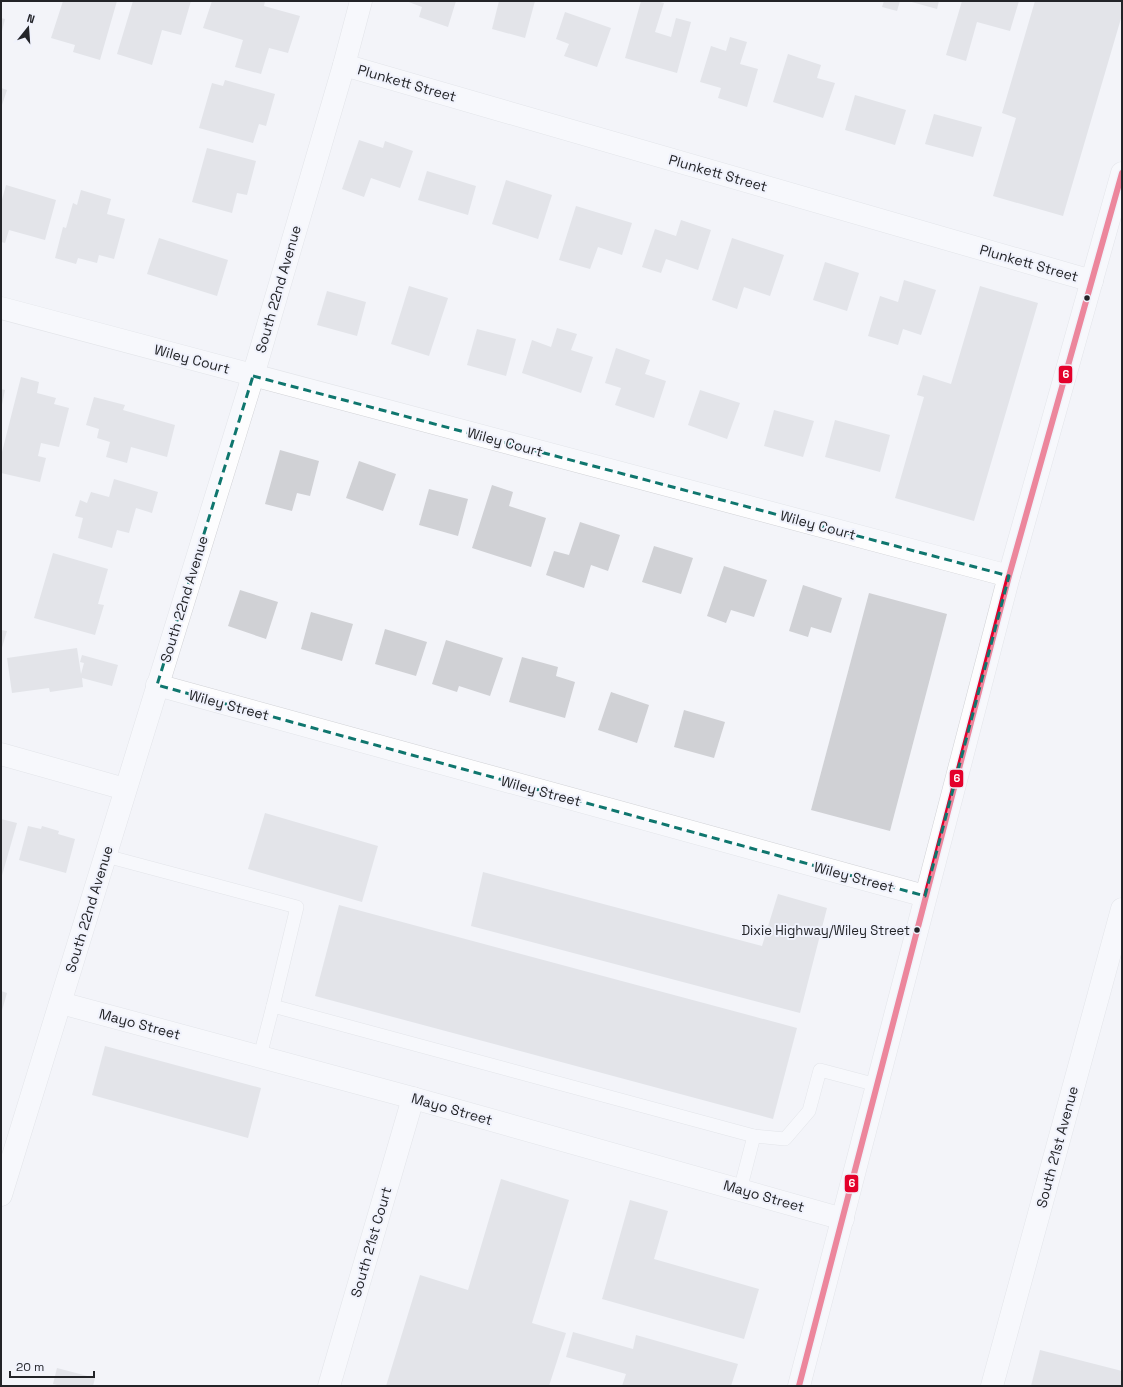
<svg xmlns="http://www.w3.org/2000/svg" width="1123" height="1387" font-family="'Space Grotesk',sans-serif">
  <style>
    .building { fill: #d0d1d5 }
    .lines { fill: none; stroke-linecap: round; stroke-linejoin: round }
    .service-casing { stroke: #d1d2d6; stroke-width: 14 }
    .minor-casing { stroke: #d1d2d6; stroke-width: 23 }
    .primary-casing { stroke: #d1d2d6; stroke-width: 23 }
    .service { stroke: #fdfdfe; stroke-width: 13 }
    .minor { stroke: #fdfdfe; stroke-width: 22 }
    .primary { stroke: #fdfdfe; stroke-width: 22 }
    .bus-1-casing { stroke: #f0f2fc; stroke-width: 9 }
    .bus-1 { stroke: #e4002b; stroke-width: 6 }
    .marked { fill: none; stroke: #0f766e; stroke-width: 3; stroke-dasharray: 8 5; stroke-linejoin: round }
    .bus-dot { fill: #232428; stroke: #f0f2fc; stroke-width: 1.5 }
    .labels { text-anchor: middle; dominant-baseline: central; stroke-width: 4; stroke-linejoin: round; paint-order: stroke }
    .bus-label { font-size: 13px; fill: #232428; stroke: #f0f2fc; text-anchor: end }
    .street-label { font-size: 14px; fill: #232428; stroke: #f0f2fc }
    .line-badge { stroke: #f0f2fc; stroke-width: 1.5 }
    .badge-label { font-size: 11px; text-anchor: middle; font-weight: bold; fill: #fff }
  </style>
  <rect width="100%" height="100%" fill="#f3f4f9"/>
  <g class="building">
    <path d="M63,1h54l-17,59 -27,-8 2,-7 -24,-7z"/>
    <path d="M133,1h58l-10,34 -19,-5 -10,35 -35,-11z"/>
    <path d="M212,1h53l-1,5 36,10 -12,37 -19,-5 -8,26 -26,-7 8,-27 -40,-12z"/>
    <path d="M406,1h50l-8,26 -29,-10 3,-10z"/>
    <path d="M499,1h36l-10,37 -33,-9z"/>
    <path d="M641,1h15l8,2 -9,29 16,5 5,-19 15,4 -14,51 -52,-15z"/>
    <path d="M884,1h16l-3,10 -15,-4z"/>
    <path d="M908,1h31l-2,8z"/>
    <path d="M962,1h57l-9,30 -33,-9 -11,39 -20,-6z"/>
    <path d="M1035,1h87v14l-59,201 -70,-20 23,-78 -14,-5z"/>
    <path d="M565,12l46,16 -14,39 -33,-11 5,-12 -13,-5z"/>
    <path d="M1,18l4,1 -3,12h-1z"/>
    <path d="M730,37l17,5 -7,22 18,5 -11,38 -29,-9 3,-10 -21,-6 11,-36 15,5z"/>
    <path d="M788,54l33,11 -4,13 18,5 -12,35 -50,-16z"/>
    <path d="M225,80l50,14 -9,32 -7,-2 -6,19 -54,-15 13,-45 11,3z"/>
    <path d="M1,88l6,2 -6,18z"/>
    <path d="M855,95l51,15 -11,35 -50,-15z"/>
    <path d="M934,114l48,13 -9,30 -48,-13z"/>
    <path d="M359,140l24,8 2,-7 28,10 -13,37 -29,-10 -7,19 -22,-8z"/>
    <path d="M207,148l49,13 -9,34 -10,-2 -5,20 -40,-11z"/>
    <path d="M427,171l49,15 -8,29 -50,-15z"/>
    <path d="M506,180l46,15 -14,44 -46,-15z"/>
    <path d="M6,185l50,15 -11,40 -36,-10 -4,13 -4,-1v-39z"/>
    <path d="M81,190l30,9 -4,15 18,5 -11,40 -15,-4 -2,8 -19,-5 -2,6 -21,-6 8,-31 3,1 7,-25 4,2z"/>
    <path d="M576,206l56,17 -10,32 -24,-8 -8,22 -31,-9z"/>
    <path d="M681,220l30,10 -13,40 -32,-11 -5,14 -19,-6 13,-38 21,7z"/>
    <path d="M159,238l69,22 -11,36 -70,-22z"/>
    <path d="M732,238l52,17 -14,41 -26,-9 -7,22 -25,-9z"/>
    <path d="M825,262l34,11 -12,38 -34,-11z"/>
    <path d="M904,280l32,10 -15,45 -18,-6 -5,16 -30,-9 12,-40 18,6z"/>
    <path d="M409,286l39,12 -19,58 -38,-12z"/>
    <path d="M980,286l58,17 -64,218 -79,-23 29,-101 -7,-2 6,-20 28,9z"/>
    <path d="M327,291l39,11 -9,34 -40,-11z"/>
    <path d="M557,328l20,6 -6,16 22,7 -12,36 -59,-20 10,-33 19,7z"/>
    <path d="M477,329l39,10 -10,37 -39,-11z"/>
    <path d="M616,348l34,12 -5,14 21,7 -12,37 -39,-13 6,-17 -16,-5z"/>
    <path d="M21,377l18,5 -2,11 19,5 -2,6 15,4 -10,39 -18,-4 -3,13 8,2 -6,24 -39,-9v-17z"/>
    <path d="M1,389l4,1 -3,15h-1z"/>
    <path d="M700,390l40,13 -13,36 -39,-14z"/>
    <path d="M94,397l31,8 -2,5 52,15 -8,32 -36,-10 -4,16 -21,-6 4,-15 -13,-4 2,-9 -13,-4z"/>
    <path d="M774,410l40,11 -11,36 -39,-11z"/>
    <path d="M835,420l55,15 -10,37 -55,-15z"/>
    <path d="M280,450l39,11 -9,35 -13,-3 -5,18 -27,-7z"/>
    <path d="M359,461l37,13 -13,37 -37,-13z"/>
    <path d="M114,479l44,13 -6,21 -16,-5 -7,25 -12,-3 -5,18 -34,-10 5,-20 -8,-2 5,-16 7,3 4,-11 18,5z"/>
    <path d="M492,485l21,7 -4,14 37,12 -15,49 -59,-19z"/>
    <path d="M429,489l39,10 -10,37 -39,-11z"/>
    <path d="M580,522l40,13 -12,36 -17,-6 -7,23 -38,-13 8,-24 15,4z"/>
    <path d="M654,546l39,12 -12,36 -39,-12z"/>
    <path d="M53,553l55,16 -10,35 6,1 -9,30 -61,-17z"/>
    <path d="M724,566l43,14 -13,37 -23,-7 -5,13 -19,-7z"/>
    <path d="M803,585l39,13 -11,35 -20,-6 -3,10 -19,-6z"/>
    <path d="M240,590l38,12 -12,37 -38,-13z"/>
    <path d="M869,593l78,21 -57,217 -79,-21z"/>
    <path d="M311,612l42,12 -11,37 -41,-12z"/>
    <path d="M385,629l42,13 -11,34 -41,-12z"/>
    <path d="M1,630l6,1 -6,20z"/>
    <path d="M446,640l57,18 -13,38 -31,-10 -2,6 -25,-8z"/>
    <path d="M77,648l4,26 3,-11 -4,-1 2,-7 36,10 -6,21 -30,-8 1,9 -33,5 -1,-4 -37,5 -5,-35z"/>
    <path d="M522,657l36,10 -2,9 19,6 -10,36 -56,-16z"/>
    <path d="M611,692l38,13 -12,38 -39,-13z"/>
    <path d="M684,710l41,12 -11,36 -40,-11z"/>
    <path d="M265,813l113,33 -16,56 -114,-33z"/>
    <path d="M1,819l16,4 -16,56z"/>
    <path d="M28,826l13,3 1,-3 17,5 -1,3 17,5 -9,34 -47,-13z"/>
    <path d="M483,872l279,74 16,-52 49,14 -27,105 -329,-87z"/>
    <path d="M339,905l458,123 -24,91 -458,-123z"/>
    <path d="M1,991l6,2 -6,21z"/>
    <path d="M105,1046l156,42 -13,50 -156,-43z"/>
    <path d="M501,1179l68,21 -37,123 34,10 -17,53h-163l34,-111 48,15z"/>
    <path d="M630,1200l38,11 -14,48 105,30 -15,50 -142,-40z"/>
    <path d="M573,1332l60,17 3,-14 102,29 -7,22h-109l4,-12 -60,-17z"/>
    <path d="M1040,1350l82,21v15h-91z"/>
    <path d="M57,1368l38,10 -2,8h-32l-8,-2z"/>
  </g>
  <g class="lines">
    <g class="service-casing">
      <g id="service">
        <path d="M106,856l191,51 -24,99 -13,50"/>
        <path d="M273,1006l481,130 31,3 24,-28 11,-41 57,15"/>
        <path d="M740,1190l14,-54"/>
      </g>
    </g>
    <g class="minor-casing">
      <g id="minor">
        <path d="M344,65l748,216"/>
        <path d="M1,308l1008,268"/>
        <path d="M157,685l768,211"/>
        <path d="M1,754l124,35"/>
        <path d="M61,1003l352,95 430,121"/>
        <path d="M1,1195l252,-819 91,-311 17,-64"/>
        <path d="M329,1386l84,-288"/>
      </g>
    </g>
    <g class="primary-casing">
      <g id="primary">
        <path d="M799,1386l210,-810 113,-403"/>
        <path d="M992,1386l130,-477"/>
      </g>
    </g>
    <use href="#service" class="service"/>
    <use href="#minor" class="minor"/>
    <use href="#primary" class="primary"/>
    <g class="bus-1-casing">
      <path id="bus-1" d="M799,1386l210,-810 113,-403"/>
    </g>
    <use href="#bus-1" class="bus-1"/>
  </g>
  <path d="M0 0H1123V1387H0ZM253,376l756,200 -84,320 -768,-211z" fill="#f3f4f9" fill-opacity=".55" fill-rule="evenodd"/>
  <path class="marked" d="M253,376l756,200 -84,320 -768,-211z"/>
  <g class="bus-dot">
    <circle cx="1087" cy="298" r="3.5"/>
    <circle cx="917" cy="930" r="3.5"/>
  </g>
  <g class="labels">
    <g class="bus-label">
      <text x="910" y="930">Dixie Highway/Wiley Street</text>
    </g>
    <g class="street-label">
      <text transform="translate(407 83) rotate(16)">Plunkett Street</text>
      <text transform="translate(718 173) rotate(16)">Plunkett Street</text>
      <text transform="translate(1029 263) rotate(16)">Plunkett Street</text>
      <text transform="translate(278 289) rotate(-74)">South 22nd Avenue</text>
      <text transform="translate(192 359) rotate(15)">Wiley Court</text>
      <text transform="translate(505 442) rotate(15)">Wiley Court</text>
      <text transform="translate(818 525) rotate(15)">Wiley Court</text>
      <text transform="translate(184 599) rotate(-73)">South 22nd Avenue</text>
      <text transform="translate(229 705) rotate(15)">Wiley Street</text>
      <text transform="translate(541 791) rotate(15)">Wiley Street</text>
      <text transform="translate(854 877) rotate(15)">Wiley Street</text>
      <text transform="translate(89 909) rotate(-73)">South 22nd Avenue</text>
      <text transform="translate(140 1024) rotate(15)">Mayo Street</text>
      <text transform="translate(452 1109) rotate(16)">Mayo Street</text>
      <text transform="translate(1057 1147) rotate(-75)">South 21st Avenue</text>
      <text transform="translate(764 1196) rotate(16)">Mayo Street</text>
      <text transform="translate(371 1242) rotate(-74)">South 21st Court</text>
    </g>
  </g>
  <g class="line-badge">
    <rect x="1058" y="365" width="15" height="19" rx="4" fill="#e4002b"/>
    <rect x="949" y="769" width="15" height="19" rx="4" fill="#e4002b"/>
    <rect x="844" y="1174" width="15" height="19" rx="4" fill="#e4002b"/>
  </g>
  <g class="badge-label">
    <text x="1066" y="378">6</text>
    <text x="957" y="782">6</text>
    <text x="852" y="1187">6</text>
  </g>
  <rect width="1123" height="1387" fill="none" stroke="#232428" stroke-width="4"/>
  <g transform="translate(28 28) rotate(17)" stroke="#f0f2fc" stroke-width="3" paint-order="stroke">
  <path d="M0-3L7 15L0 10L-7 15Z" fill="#232428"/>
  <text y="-6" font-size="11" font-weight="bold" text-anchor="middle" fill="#232428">N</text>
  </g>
  <path d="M10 1371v6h84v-6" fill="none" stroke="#232428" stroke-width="2"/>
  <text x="16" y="1371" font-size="12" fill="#232428" stroke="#f0f2fc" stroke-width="3" paint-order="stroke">20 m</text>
</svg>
